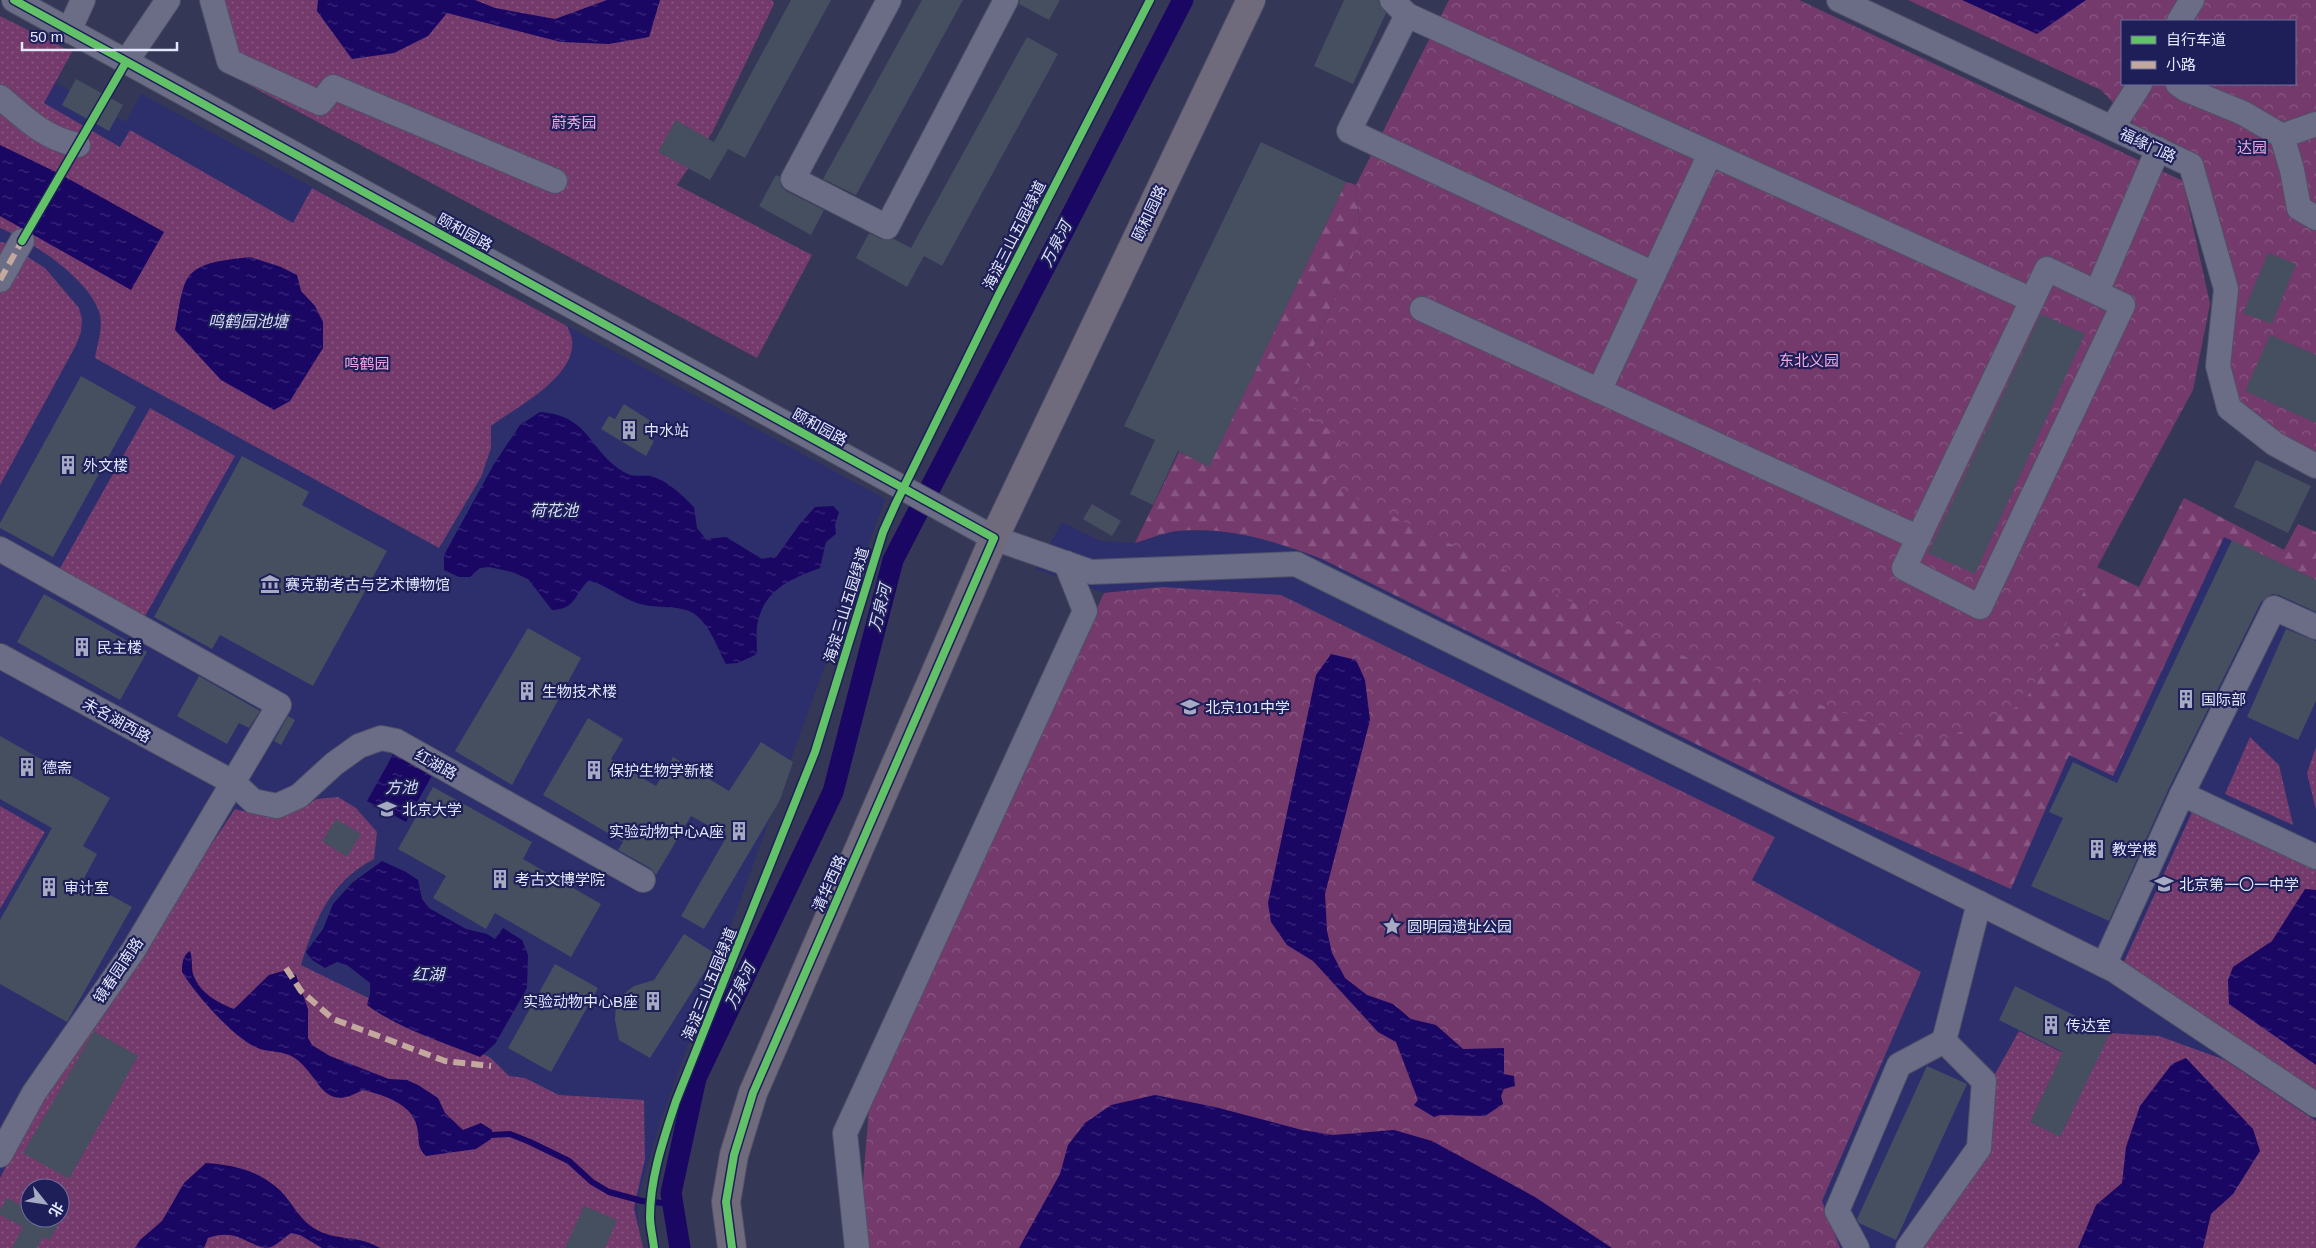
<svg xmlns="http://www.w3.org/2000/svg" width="2316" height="1248" font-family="Helvetica,'Noto Sans SC',sans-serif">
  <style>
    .built { fill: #2c2f6c; fill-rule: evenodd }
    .forest { fill: url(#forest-firs) }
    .park { fill: url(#park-crowns); fill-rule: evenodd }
    .garden { fill: url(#garden-dots); fill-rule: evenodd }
    .water { fill: url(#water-ripples) }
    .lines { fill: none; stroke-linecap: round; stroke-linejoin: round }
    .stream { stroke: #1a0663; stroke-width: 6 }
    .canal { stroke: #1a0663; stroke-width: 21 }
    .building { fill: #454f60 }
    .minor-casing { stroke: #505168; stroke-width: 26 }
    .major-casing { stroke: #505168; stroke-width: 30 }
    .minor { stroke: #6a6d85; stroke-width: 24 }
    .major { stroke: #706b7c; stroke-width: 28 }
    .quiet { stroke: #c3a89e; stroke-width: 6; stroke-dasharray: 12 6; stroke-linecap: butt }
    .cycleway-casing { stroke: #1e1f58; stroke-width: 11 }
    .cycleway { stroke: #61c268; stroke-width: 8 }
    .labels { text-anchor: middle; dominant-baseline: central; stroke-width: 4.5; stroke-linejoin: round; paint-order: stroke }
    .park-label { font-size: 15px; fill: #f2aadf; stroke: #1e1f58 }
    .street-label { font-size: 15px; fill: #e3e8fe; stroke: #1e1f58 }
    .poi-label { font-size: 15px; fill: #e3e8fe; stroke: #1e1f58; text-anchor: start }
    .water-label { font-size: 16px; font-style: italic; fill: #d8ddf7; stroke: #1e1f58 }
  </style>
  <defs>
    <pattern id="forest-firs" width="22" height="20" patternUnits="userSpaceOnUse" patternTransform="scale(1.25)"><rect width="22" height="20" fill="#743a6c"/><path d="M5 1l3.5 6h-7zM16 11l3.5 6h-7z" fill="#885682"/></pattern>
    <pattern id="park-crowns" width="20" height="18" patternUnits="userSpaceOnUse" patternTransform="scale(1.25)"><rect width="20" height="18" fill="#743a6c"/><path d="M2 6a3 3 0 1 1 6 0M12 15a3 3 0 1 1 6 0" fill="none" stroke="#885682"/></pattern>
    <pattern id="garden-dots" width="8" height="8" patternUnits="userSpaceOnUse" patternTransform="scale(1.25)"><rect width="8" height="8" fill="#743a6c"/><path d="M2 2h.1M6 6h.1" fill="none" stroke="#885682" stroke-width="1.8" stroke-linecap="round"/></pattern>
    <pattern id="water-ripples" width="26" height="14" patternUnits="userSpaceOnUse" patternTransform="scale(1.25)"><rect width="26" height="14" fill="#1a0663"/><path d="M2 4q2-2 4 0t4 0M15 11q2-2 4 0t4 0" fill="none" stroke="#3b2a7a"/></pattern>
  </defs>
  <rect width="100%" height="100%" fill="#353756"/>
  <g class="built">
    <path d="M0,21l72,31 -16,31 70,39 15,-28 744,405 -224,621 -24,81 3,47h-640zM30,1188h30v30h-30z"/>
    <path d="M1062,522l38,19 35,2 39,-12h35l39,3 28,8 46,17 473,234 216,96 58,-134 44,20 111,-239 92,44v668h-476l-18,-47 99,-229 -170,-92 24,-43 -494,-242 -119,-8 -58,6 -68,-24z"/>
  </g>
  <path class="forest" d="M1346,182l10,3 5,52 -72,167 734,300 74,-137 42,20 45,-89 100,52 14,-26 18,8v48l-92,-43 -111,239 -44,-21 -58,134 -216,-96 -473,-234c-48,-18 -94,-33 -146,-28 -13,2 -28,8 -41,12l44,-91 30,14z"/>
  <g class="park">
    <path d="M1449,0h350l384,181 27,123 -17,86 -170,314 -90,40 -241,-84 -366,-176 15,-47 -52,-33 72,-167 -5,-52z"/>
    <path d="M1908,0h408v466l-87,-58 -3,-119 -35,-124 -33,-16 -57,-59zM2122,21h173v63h-173z"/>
    <path d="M1162,587l119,8 494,242 -23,43 169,92 -99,229 18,47h-973l-6,-41 9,-111 234,-503z"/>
  </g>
  <g class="garden">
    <path d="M204,0h568l2,4 -61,127 -36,54 135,70 -55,103 -521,-280 -21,-20 -2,-29z"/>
    <path d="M0,16l72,36 -28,51 76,44 10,-17 163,93 19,-35 255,138c2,5 5,10 5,15 4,36 -57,67 -81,85v22l-10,29 -42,71 -344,-190c2,-12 8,-30 5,-43 -8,-34 -68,-74 -100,-87z"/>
    <path d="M0,242l6,1 39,25 34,40 3,11 -1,13 -5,13 -76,140z"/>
    <path d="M150,408l85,48 -91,162 -85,-48z"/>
    <path d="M2250,737l29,28 14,60 -68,-31z"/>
    <path d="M2316,747v63l-9,-37z"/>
    <path d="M338,797l18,11 21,24 -3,27c-45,24 -59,61 -73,106l190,93 18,18 16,2 34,17 85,5 1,59 -11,49 9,40h-643v-70l42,-79 193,-290 27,7 36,-6 19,-11zM30,1188h30v30h-30z"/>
    <path d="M2197,801l119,56v236l-193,-129z"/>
    <path d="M0,806l45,26 -45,77z"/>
    <path d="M2019,1031l73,36 18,-34 49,3 66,24 91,61v127h-396l71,-97 4,-77z"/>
  </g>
  <g class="water">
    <path d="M318,0h157l20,8 60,11 52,-19h53l-11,37 -40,7 -48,-2 -114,-29 -19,23 -34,17 -42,6 -35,-48z"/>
    <path d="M1962,0h124l-49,34z"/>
    <path d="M0,145l60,29 104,58 -33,58 -131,-74z"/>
    <path d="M250,257l31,10 16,8 4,16 14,15 8,16v26l-33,53 -16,9 -53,-30 -46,-50c3,-14 5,-37 11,-49 10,-21 44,-21 64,-24z"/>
    <path d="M540,412c53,4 49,43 88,62 6,3 15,1 23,2 16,4 32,20 43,31l3,21 9,11 20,-2 36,22 15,-3 22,-31 16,-18 18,-1 6,6 -4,13 1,9 -10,8 -6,26c-30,11 -57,22 -63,58 -1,9 0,19 0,28l-19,9 -12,1c-10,-18 -19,-51 -44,-55 -14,-3 -31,-1 -45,-6 -18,-6 -31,-19 -49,-22 -14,14 -12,28 -36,29l-24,-31 -16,-7 -23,-5 -9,1 -10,9h-11l-15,-7v-15l50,-91 26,-39z"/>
    <path d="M1331,654l25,6 9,20 5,40 -45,174 2,37 5,22 13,25 22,17 26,9 18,15 25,6 27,24 41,-1v26l10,2 1,10 -11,3 -3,7 2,8 -18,12 -45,-1 -6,2 -20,-12 4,-5 -22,-58 -18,-10 -65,-71 -26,-16 -16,-23 -3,-19 48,-228z"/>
    <path d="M395,751l39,21 -28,50 -39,-21z"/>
    <path d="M382,861l24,11 12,8 4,19 7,9 37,21 21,5 8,5 8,-11 19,12 6,15 -1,33 -32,56 -15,13c-38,-15 -80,-28 -113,-52l3,-11v-11l-23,-18 -10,-3 -12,6 -13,-8 -6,-8 17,-23 10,-25 19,-21z"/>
    <path d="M2305,889l11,1v175l-87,-61 -1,-24 5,-13 39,-26z"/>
    <path d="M190,951c3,8 1,16 3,23 7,19 23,28 41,35l35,-34 18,-5 9,5 12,34v29l4,7 18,11 59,23 18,1 11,5 20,13 7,15 18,17 18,-7 11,7 -1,9 -15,10 -50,7c-10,-9 -6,-17 -9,-29 -4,-23 -35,-33 -55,-37 -41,25 -42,-17 -69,-33 -10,-6 -22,-5 -33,-8 -25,-9 -64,-54 -78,-77 0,-8 0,-16 8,-21z"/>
    <path d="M2186,1058l67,71 7,22 -27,43 -22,20 -8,34h-125l18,-43 26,-22 4,-36 14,-41 32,-42z"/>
    <path d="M1155,1095l60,12 87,23 31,5 61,-5 38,11 103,56 77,51h-593l41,-74 8,-29 17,-22 26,-18z"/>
    <path d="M206,1163c25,2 48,6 69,23 18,14 22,35 46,46 18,8 39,4 59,16h-58l-22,-13 -9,-2c-6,4 -15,13 -23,15 -18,0 -30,-21 -60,-10l-4,10h-69l5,-8 22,-19 22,-38z"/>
  </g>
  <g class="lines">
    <path class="stream" d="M491,1135l19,-1 20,8 39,19 23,21 17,10 33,9 31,3"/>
    <path class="canal" d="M680,1248l-9,-55 25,-115 137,-286 60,-232 290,-560"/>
  </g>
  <g class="building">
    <path d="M791,0h40l-86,158 -17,-9 -18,31 -52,-28 18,-32 38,22z"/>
    <path d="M922,0h41l-107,195 -33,-16z"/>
    <path d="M1020,0h40l-11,20 -30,-16z"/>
    <path d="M1344,0h35v4l7,9 -33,71 -39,-18z"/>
    <path d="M1027,37l31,17 -116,212 -18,-10 -17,31 -51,-29 13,-25 12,6h13l17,9z"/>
    <path d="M76,79l47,26 -14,26 -47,-26z"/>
    <path d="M1261,142l85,40 -137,285 -31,-16 -25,54 -23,-11 25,-54 -31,-14z"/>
    <path d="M776,175l4,2 1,9 5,5 38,19 -13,25 -52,-29z"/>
    <path d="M2268,253l28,11 -24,60 -29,-11z"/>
    <path d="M2041,314l44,20 -110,240 -47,-21z"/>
    <path d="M2270,335l46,20v68l-71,-32z"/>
    <path d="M81,376l55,31 -83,150 -53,-29v-5z"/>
    <path d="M624,404l33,21 -8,13 5,3 -8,15 -45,-27 8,-13 6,3z"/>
    <path d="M242,456l67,36 -7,13 85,46 -74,135 -93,-51 -8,14 -58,-32z"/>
    <path d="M2256,460l55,26 -23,47 -54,-26z"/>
    <path d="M1092,504l29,17 -9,15 -29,-17z"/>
    <path d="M2232,540l84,40v32l-37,-17 -7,-1 -11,8 -92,186 -60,133 -78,-35 32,-68 -14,-6 24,-50 44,21z"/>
    <path d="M44,594l103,58 -27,48 -103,-58z"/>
    <path d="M528,628l53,30 -69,127 -57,-34z"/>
    <path d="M2286,629l30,12v60l-18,39 -51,-23z"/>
    <path d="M199,676l61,35 -11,17 -10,-5 -12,21 -50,-28z"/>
    <path d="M288,716l7,4 -14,25 -7,-4z"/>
    <path d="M588,718l35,21 -12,20 45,27 17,-29 56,34 32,-49 32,20 -13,38 -76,129 -23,-13 46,-80 -36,-20 -35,59 -6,-7 -32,-18 5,-8 -80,-47z"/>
    <path d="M0,736l110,62 -27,48 14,8 -14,26 49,27 -65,115 -67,-38v-64l52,-92 -52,-29z"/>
    <path d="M433,787l99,55 -9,17 78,45 -30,53 -76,-44 -9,16 -53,-31 13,-22 -48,-27z"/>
    <path d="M336,819l25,15 -14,23 -25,-16z"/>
    <path d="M684,934l32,20 -66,104 -31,-18 -4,-20 1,-20 18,-14 20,-6z"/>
    <path d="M555,964l43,24 -47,84 -43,-24z"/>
    <path d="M2015,986l95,47 -50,104 -30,-15 33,-70 -64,-32z"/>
    <path d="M94,1031l44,25 -69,123 -46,-26z"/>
    <path d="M1927,1066l40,18 -71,156 -37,-17 -2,-4z"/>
    <path d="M7,1198l23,12v8h15l13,7 -8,15 -7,-3 -6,11h-25l11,-21 -23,-12v-5z"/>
    <path d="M584,1206l33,14 -12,28h-40z"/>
  </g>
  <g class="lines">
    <g class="minor-casing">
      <g id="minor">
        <path d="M14,0l980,538 97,34 205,-8 818,406 202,135"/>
        <path d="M212,0l17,61 91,42 13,-16 222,94"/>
        <path d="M889,0l-96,179 94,48 119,-227"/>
        <path d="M1392,0l15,15 625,285"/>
        <path d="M1839,0l352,165 35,124 -8,77 11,42 46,36 41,22"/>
        <path d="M1407,15l-58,116 305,143"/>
        <path d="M2179,21l13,-21"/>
        <path d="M69,31l14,-31"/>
        <path d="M126,62l42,-62"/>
        <path d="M2178,84l9,6 56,23 39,23 10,34 7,38 17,10"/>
        <path d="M0,97c26,22 44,41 78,48"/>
        <path d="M2112,128l28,-44"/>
        <path d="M2282,136l34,-12"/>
        <path d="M2047,269l76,36 -143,302 -76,-39z"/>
        <path d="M0,280l22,-39"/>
        <path d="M2097,292l61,-143"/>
        <path d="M1422,309l497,229"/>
        <path d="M1599,391l111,-237"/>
        <path d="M0,549l279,156 -146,246 -99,142 -34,62"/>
        <path d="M0,656l234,127 19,18 24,5 22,-10 35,-32 25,-18 22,-8 15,3 247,139"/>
        <path d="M2182,794l92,-186 42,19"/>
        <path d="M2104,965l78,-171 134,63"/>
        <path d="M857,1248l-12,-115 240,-522 -19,-48"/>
        <path d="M1857,1248l-20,-37 62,-146 45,-24"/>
        <path d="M1908,1248l71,-100 5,-67 -40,-40 35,-138"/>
      </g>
    </g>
    <g class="major-casing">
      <path id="major" d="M732,1248l-6,-46 8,-47 19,-62 241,-555 257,-538"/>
    </g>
    <use href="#minor" class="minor"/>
    <use href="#major" class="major"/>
    <g class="quiet">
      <path d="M0,280l22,-39"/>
      <path d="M286,968l15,23 32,28 112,42 46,5"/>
    </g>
    <g class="cycleway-casing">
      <g id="cycleway">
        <path d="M14,0l980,538 -241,555 -19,62 -8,47 6,46"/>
        <path d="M22,241l104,-179"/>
        <path d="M654,1248c-1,-10 -4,-21 -4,-31 0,-40 14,-79 26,-116l139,-349 68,-220 13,-29 102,-207 152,-296"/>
      </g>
    </g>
    <use href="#cycleway" class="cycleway"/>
  </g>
  <defs>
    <g id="building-bare" transform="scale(1.5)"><path d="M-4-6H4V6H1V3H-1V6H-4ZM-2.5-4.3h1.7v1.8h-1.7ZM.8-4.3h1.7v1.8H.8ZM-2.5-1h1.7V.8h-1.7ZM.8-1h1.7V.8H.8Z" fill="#a6aac3" stroke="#1e1f58" stroke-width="2.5" paint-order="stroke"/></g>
    <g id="museum-bare" transform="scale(1.5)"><path d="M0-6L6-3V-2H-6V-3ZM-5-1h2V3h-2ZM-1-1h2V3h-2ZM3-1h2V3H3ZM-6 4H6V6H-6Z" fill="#a6aac3" stroke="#1e1f58" stroke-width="2.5" paint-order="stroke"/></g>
    <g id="school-bare" transform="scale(1.5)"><path d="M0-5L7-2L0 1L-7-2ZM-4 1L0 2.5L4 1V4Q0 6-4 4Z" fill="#a6aac3" stroke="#1e1f58" stroke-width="2.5" paint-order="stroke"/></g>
    <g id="university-bare" transform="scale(1.5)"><path d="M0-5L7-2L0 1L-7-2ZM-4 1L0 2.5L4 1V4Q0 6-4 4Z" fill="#a6aac3" stroke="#1e1f58" stroke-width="2.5" paint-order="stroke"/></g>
    <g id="sight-bare" transform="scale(1.5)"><path d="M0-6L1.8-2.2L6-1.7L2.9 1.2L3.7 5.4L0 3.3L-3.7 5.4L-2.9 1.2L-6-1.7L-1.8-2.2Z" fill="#a6aac3" stroke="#1e1f58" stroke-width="2.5" paint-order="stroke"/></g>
  </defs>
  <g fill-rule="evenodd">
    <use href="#building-bare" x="629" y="430"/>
    <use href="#building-bare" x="68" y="465"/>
    <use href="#museum-bare" x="270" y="584"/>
    <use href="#building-bare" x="82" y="647"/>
    <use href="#building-bare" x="527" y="691"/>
    <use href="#building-bare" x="2186" y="699"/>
    <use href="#school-bare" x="1190" y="707"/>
    <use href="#building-bare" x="27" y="767"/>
    <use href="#building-bare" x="594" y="770"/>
    <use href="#university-bare" x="387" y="809"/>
    <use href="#building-bare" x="739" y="831"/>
    <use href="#building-bare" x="2097" y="849"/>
    <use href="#building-bare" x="500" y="879"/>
    <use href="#school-bare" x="2164" y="884"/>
    <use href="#building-bare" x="49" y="887"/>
    <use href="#sight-bare" x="1392" y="926"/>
    <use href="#building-bare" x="653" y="1001"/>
    <use href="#building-bare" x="2051" y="1025"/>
  </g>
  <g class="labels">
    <g class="park-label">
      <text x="574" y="122">蔚秀园</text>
      <text x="2252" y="147">达园</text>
      <text x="1809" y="360">东北义园</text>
      <text x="367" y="363">鸣鹤园</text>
    </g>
    <g class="street-label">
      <text transform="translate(2148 145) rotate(25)">福缘门路</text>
      <text transform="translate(1149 213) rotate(-65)">颐和园路</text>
      <text transform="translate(465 232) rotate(29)">颐和园路</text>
      <text transform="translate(1014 235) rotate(-63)">海淀三山五园绿道</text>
      <text transform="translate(820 427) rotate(29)">颐和园路</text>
      <text transform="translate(846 605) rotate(-73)">海淀三山五园绿道</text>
      <text transform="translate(117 720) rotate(29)">未名湖西路</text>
      <text transform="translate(436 764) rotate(29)">红湖路</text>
      <text transform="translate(829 883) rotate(-66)">清华西路</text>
      <text transform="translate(118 970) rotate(-56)">镜春园南路</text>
      <text transform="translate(709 984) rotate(-68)">海淀三山五园绿道</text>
    </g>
    <g class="poi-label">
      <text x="644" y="430">中水站</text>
      <text x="83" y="465">外文楼</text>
      <text x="285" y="584">赛克勒考古与艺术博物馆</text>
      <text x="97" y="647">民主楼</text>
      <text x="542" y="691">生物技术楼</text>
      <text x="2201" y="699">国际部</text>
      <text x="1205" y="707">北京101中学</text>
      <text x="42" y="767">德斋</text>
      <text x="609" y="770">保护生物学新楼</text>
      <text x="402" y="809">北京大学</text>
      <text x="724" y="831" text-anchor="end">实验动物中心A座</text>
      <text x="2112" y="849">教学楼</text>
      <text x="515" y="879">考古文博学院</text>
      <text x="2179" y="884">北京第一〇一中学</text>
      <text x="64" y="887">审计室</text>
      <text x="1407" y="926">圆明园遗址公园</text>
      <text x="638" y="1001" text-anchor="end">实验动物中心B座</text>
      <text x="2066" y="1025">传达室</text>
    </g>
    <g class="water-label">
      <text transform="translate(1056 244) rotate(-63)">万泉河</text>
      <text x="248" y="321">鸣鹤园池塘</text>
      <text x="554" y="510">荷花池</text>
      <text transform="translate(880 608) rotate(-76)">万泉河</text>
      <text x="401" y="787">方池</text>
      <text x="428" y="974">红湖</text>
      <text transform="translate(740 986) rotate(-64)">万泉河</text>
    </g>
  </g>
  <rect x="2121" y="20" width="175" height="65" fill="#1e1f58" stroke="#6d6f9a"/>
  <rect x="2131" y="36" width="25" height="8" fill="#61c268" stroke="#6d6f9a"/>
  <text x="2166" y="45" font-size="15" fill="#e3e8fe">自行车道</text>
  <rect x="2131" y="61" width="25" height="8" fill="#c3a89e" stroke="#6d6f9a"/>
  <text x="2166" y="70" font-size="15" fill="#e3e8fe">小路</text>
  <g transform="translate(45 1203) rotate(120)"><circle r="24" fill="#1e1f58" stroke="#6d6f9a"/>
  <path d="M0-4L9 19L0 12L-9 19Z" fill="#a6aac3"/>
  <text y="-8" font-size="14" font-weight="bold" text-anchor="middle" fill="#e3e8fe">北</text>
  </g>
  <path d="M22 42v8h155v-8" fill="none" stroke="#e3e8fe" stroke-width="2.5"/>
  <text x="30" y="42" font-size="15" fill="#e3e8fe" stroke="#1e1f58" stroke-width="4" paint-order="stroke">50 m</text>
</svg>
